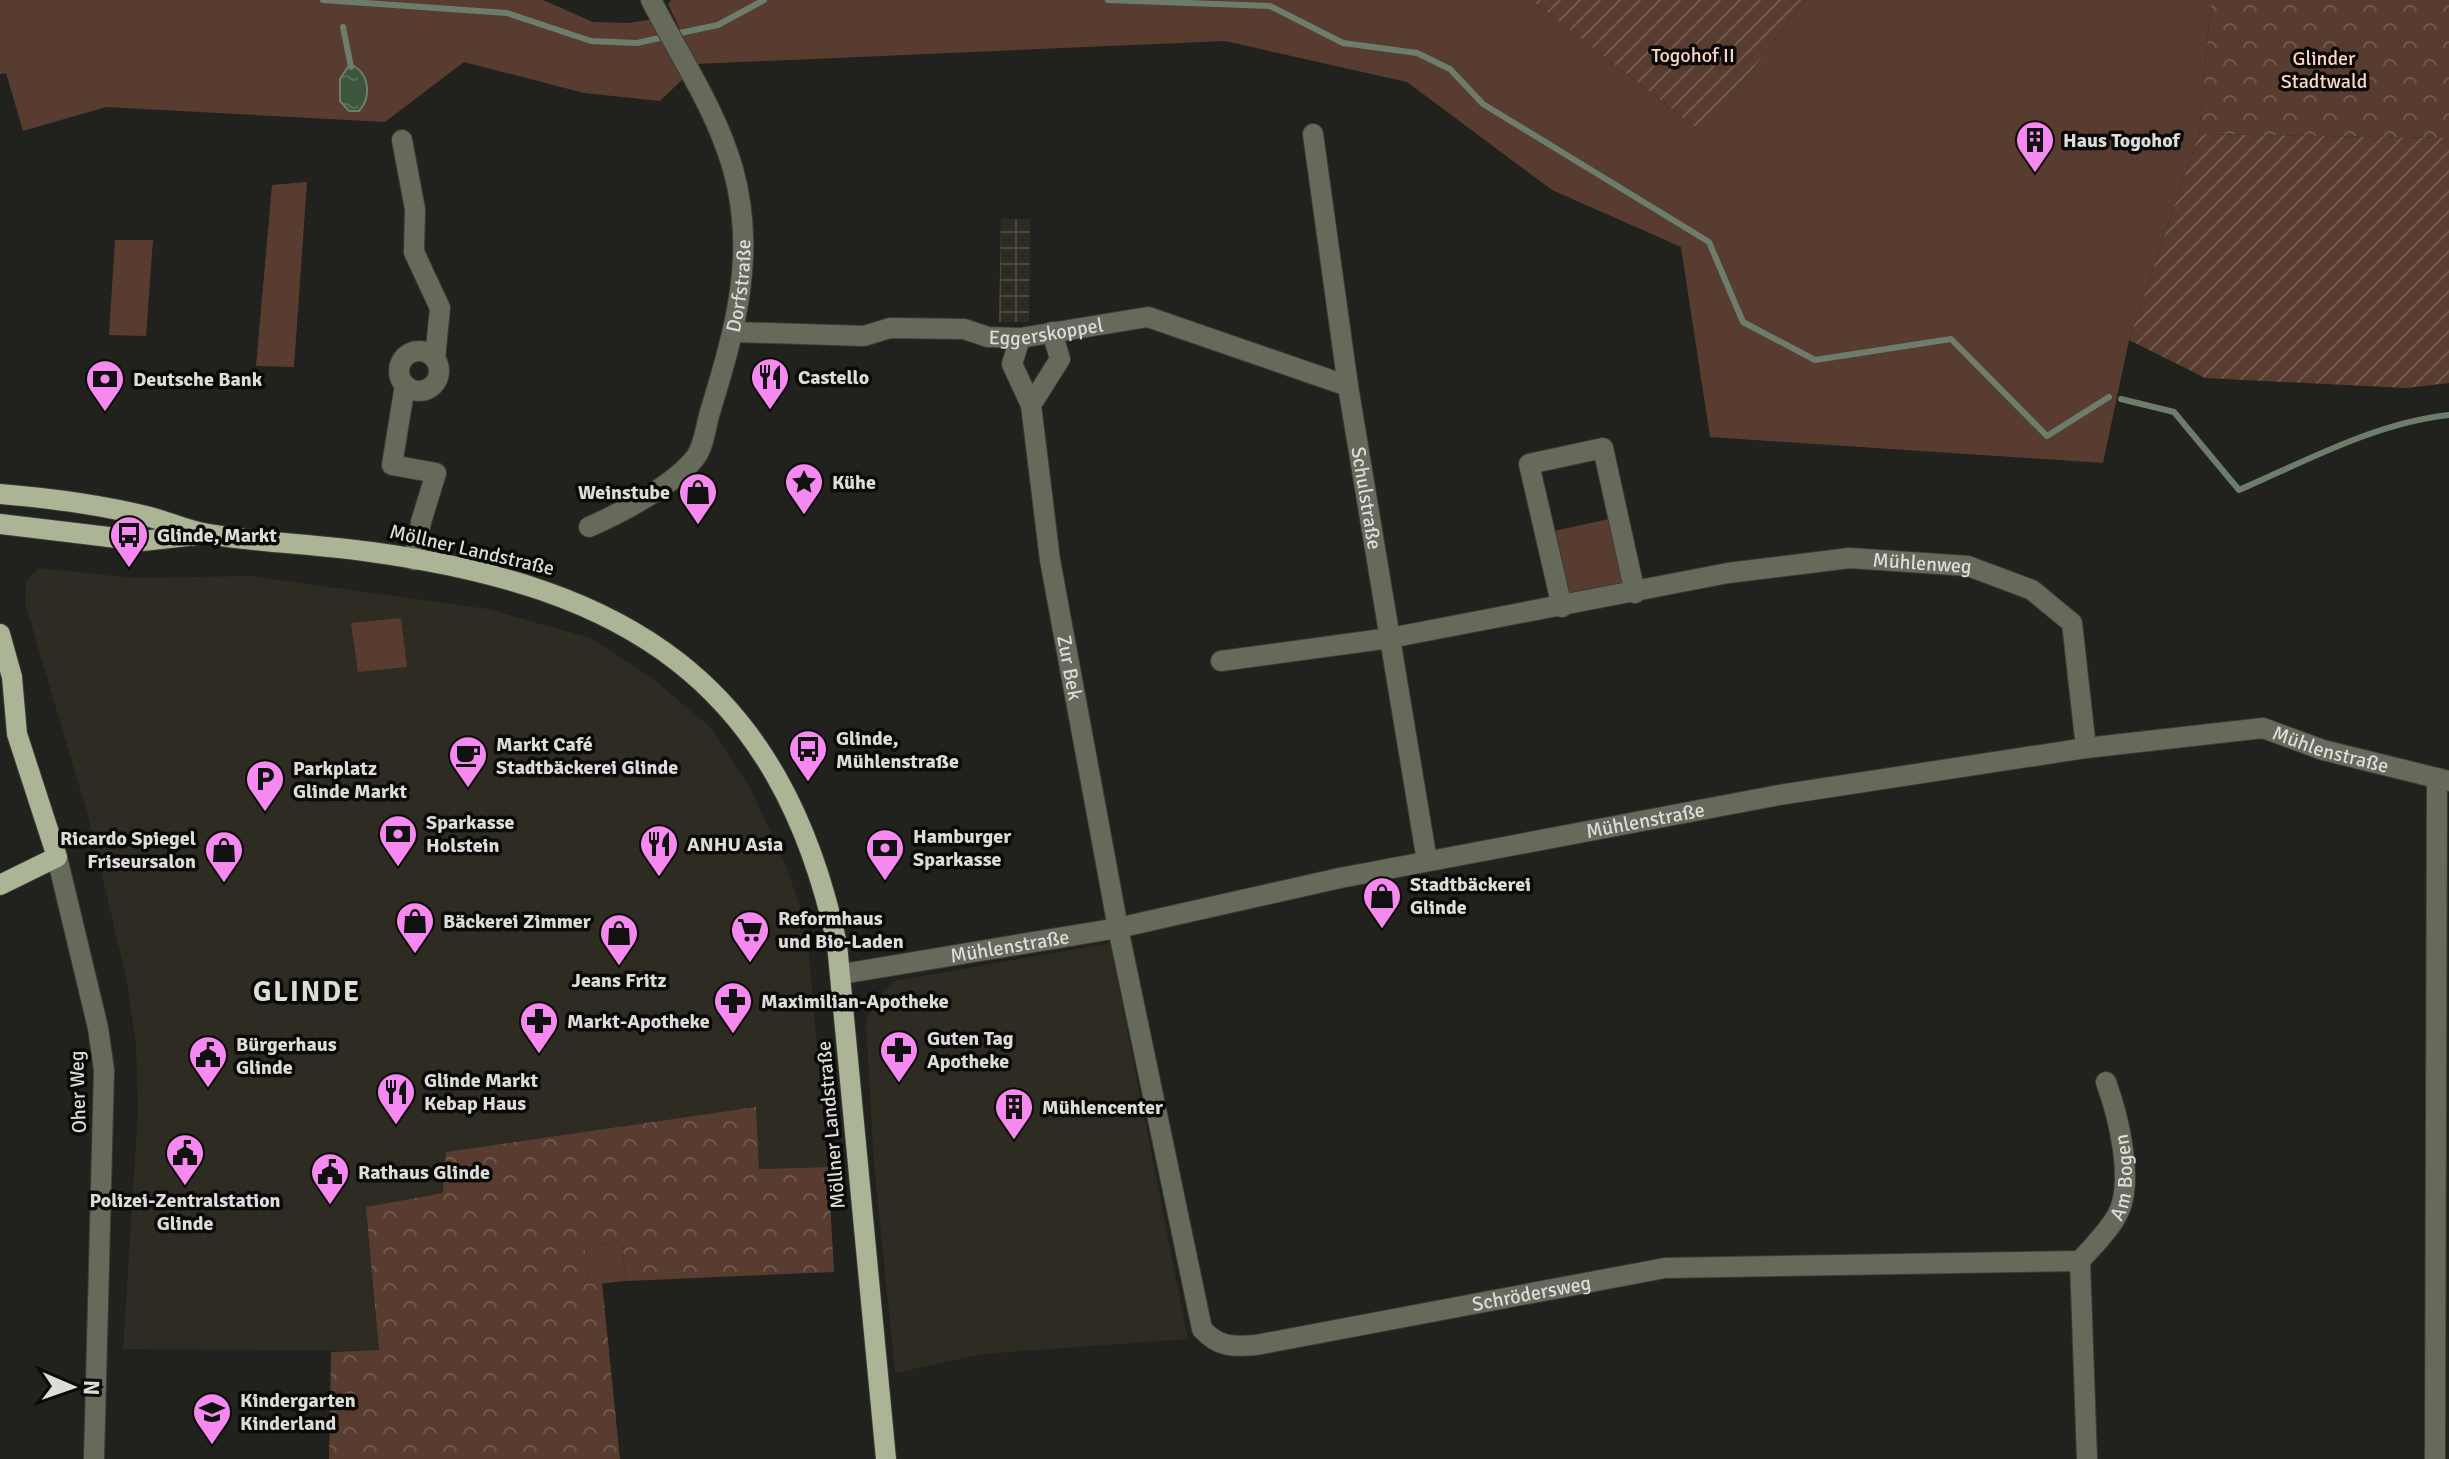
<svg xmlns="http://www.w3.org/2000/svg" width="2449" height="1459" font-family="Signika,sans-serif">
  <style>
    .built { fill: #2e2b23 }
    .industrial { fill: url(#industrial-grid) }
    .green { fill: #593c30 }
    .forest { fill: url(#forest-crowns) }
    .garden { fill: url(#garden-furrows) }
    .water { fill: url(#water-ripples); stroke: #6c7e6b; stroke-width: 2 }
    .lines { fill: none; stroke-linecap: round; stroke-linejoin: round }
    .stream { stroke: #6c7e6b; stroke-width: 6 }
    .minor-casing { stroke: #3b3b37; stroke-width: 22 }
    .major-casing { stroke: #3b3b37; stroke-width: 22 }
    .minor { stroke: #666a5b; stroke-width: 20 }
    .major { stroke: #acb496; stroke-width: 20 }
    .labels { text-anchor: middle; dominant-baseline: central; stroke-width: 7; stroke-linejoin: round; paint-order: stroke }
    .park-label { font-size: 20px; fill: #fcd6c5; stroke: #0b0a09 }
    .poi-label { font-size: 20px; font-weight: bold; fill: #dcdcd9; stroke: #0b0a09; text-anchor: start }
    .street-label { font-size: 20px; fill: #dcdcd9; stroke: #0b0a09 }
    .district-label { font-size: 28px; font-weight: bold; letter-spacing: 2px; fill: #dcdcd9; stroke: #0b0a09 }
  </style>
  <defs>
    <pattern id="industrial-grid" width="8" height="8" patternUnits="userSpaceOnUse" patternTransform="scale(2)"><rect width="8" height="8" fill="#2e2b23"/><path d="M0 4h8M4 0v8" fill="none" stroke="#4c4942"/></pattern>
    <pattern id="forest-crowns" width="20" height="18" patternUnits="userSpaceOnUse" patternTransform="scale(2)"><rect width="20" height="18" fill="#593c30"/><path d="M2 6a3 3 0 1 1 6 0M12 15a3 3 0 1 1 6 0" fill="none" stroke="#70584d"/></pattern>
    <pattern id="garden-furrows" width="10" height="10" patternUnits="userSpaceOnUse" patternTransform="scale(2)"><rect width="10" height="10" fill="#593c30"/><path d="M-1 1l2-2M0 10L10 0M9 11l2-2" fill="none" stroke="#70584d"/></pattern>
    <pattern id="water-ripples" width="26" height="14" patternUnits="userSpaceOnUse" patternTransform="scale(2)"><rect width="26" height="14" fill="#3c553c"/><path d="M2 4q2-2 4 0t4 0M15 11q2-2 4 0t4 0" fill="none" stroke="#586d58"/></pattern>
  </defs>
  <rect width="100%" height="100%" fill="#21211d"/>
  <g class="built">
    <path d="M38,568l96,10 117,-2 237,33 103,29 60,39 60,51 38,58 37,80 20,58 22,243 -69,2 -3,-62 -310,45 -3,41 -76,14 12,144 -256,-2 15,-237 -2,-68 -10,-67 -38,-161 -63,-213 1,-22z"/>
    <path d="M1110,943l78,396 -205,15 -88,19 -21,-208 -8,-143 6,-20 22,-21z"/>
  </g>
  <path class="industrial" d="M1001,219h29l-1,103h-30z"/>
  <g class="green">
    <path d="M0,0h543l50,22 35,1 28,-4 30,57 -26,25 -76,-8 -120,-31 -79,60 -279,-15 -83,24 -17,-58 -6,1z"/>
    <path d="M671,0h860l173,134 101,-134h406l-12,134 -70,206 -26,123 -393,-26 -29,-190 -129,-57 -145,-108 -182,-41 -529,23 -28,-60z"/>
    <path d="M307,182l-13,185 -38,-1 16,-181z"/>
    <path d="M115,240h38l-7,96 -37,-1z"/>
    <path d="M1618,517l17,76 -73,14 -17,-74z"/>
    <path d="M401,618l6,49 -49,5 -7,-49z"/>
    <path d="M622,1242l4,39 -38,4 -3,-40z"/>
  </g>
  <g class="forest">
    <path d="M2211,0h238v138l-250,-4z"/>
    <path d="M756,1107l3,62 69,-2 6,105 -208,9 -4,-39 -37,3 3,39 14,-1 18,176h-291l2,-107 48,-2 -13,-143 77,-14 3,-41z"/>
  </g>
  <g class="garden">
    <path d="M1531,0h274l-101,134z"/>
    <path d="M2199,134l250,4v245l-43,5 -201,-10 -76,-38z"/>
  </g>
  <path class="water" d="M354,66c16,9 17,32 5,45h-10l-9,-10v-22l8,-12z"/>
  <g class="lines">
    <g class="stream">
      <path d="M323,0l184,13 84,28 46,2 27,-6"/>
      <path d="M1108,0l162,6 73,37 74,10 33,16 33,35 226,138 34,80 72,38 136,-21 96,97 62,-39"/>
      <path d="M343,27l8,40"/>
      <path d="M675,34l43,-9 46,-25"/>
      <path d="M2121,399l53,13 65,78c67,-29 136,-67 210,-75"/>
    </g>
    <g class="minor-casing">
      <g id="minor">
        <path id="s1" d="M1313,134l35,252 79,475"/>
        <path d="M402,140l13,69 -1,43 26,56 -5,51"/>
        <path id="s2" d="M735,332l129,4 26,-8 74,1 24,8 32,1 128,-21 200,69"/>
        <path id="s3" d="M1052,332l8,27 -29,46 19,155 68,368 84,401c16,18 31,18 54,16l409,-77 415,-7 7,198"/>
        <path d="M1020,338l-8,26 19,41"/>
        <circle cx="419" cy="371" r="20"/>
        <path d="M405,385l-13,80 44,8 -15,49 -7,38"/>
        <path id="s4" d="M589,527c32,-14 85,-42 106,-69 9,-11 11,-33 15,-46 25,-82 47,-157 23,-243 -17,-60 -54,-114 -82,-169"/>
        <path d="M1562,607l-33,-143 74,-16 32,145"/>
        <path id="s5" d="M1221,661l169,-23 338,-65 122,-15 118,8 64,24 40,33 14,125"/>
        <path d="M57,857l41,171 6,42 -10,389"/>
        <path id="s6" d="M842,974l276,-46 222,-50 439,-83 307,-47 177,-20 60,22 126,31"/>
        <path id="s7" d="M2080,1261c12,-14 27,-28 36,-44 20,-32 2,-102 -10,-135"/>
        <path d="M2435,1459l2,-681"/>
      </g>
    </g>
    <g class="major-casing">
      <g id="major">
        <path d="M0,494c49,4 102,11 150,23 19,5 38,14 58,17 54,9 109,10 163,18 255,35 409,128 466,392l49,515"/>
        <path d="M0,524l142,17 55,-6"/>
        <path d="M0,634l12,43 5,57 40,123 -57,28"/>
      </g>
    </g>
    <use href="#minor" class="minor"/>
    <use href="#major" class="major"/>
  </g>
  <defs>
    <g id="building-pin" transform="scale(2)"><path d="M0 17L-7.5 6A9.5 9.5 0 1 1 7.5 6Z" fill="#f589ef" stroke="#0b0a09"/><path d="M-4-6H4V6H1V3H-1V6H-4ZM-2.5-4.3h1.7v1.8h-1.7ZM.8-4.3h1.7v1.8H.8ZM-2.5-1h1.7V.8h-1.7ZM.8-1h1.7V.8H.8Z" fill="#111"/></g>
    <g id="restaurant-pin" transform="scale(2)"><path d="M0 17L-7.5 6A9.5 9.5 0 1 1 7.5 6Z" fill="#f589ef" stroke="#0b0a09"/><path d="M-5-6h1v4h1v-4h1v4h1v-4h1v5L-1.5 .5V6h-2V.5L-5-1ZM5-6V6H3V1.5H1.5Q1.5-4 5-6Z" fill="#111"/></g>
    <g id="bank-pin" transform="scale(2)"><path d="M0 17L-7.5 6A9.5 9.5 0 1 1 7.5 6Z" fill="#f589ef" stroke="#0b0a09"/><path d="M-6-4H6V4H-6ZM0-2.3a2.3 2.3 0 1 0 0 4.6a2.3 2.3 0 1 0 0-4.6Z" fill="#111"/></g>
    <g id="sight-pin" transform="scale(2)"><path d="M0 17L-7.5 6A9.5 9.5 0 1 1 7.5 6Z" fill="#f589ef" stroke="#0b0a09"/><path d="M0-6L1.8-2.2L6-1.7L2.9 1.2L3.7 5.4L0 3.3L-3.7 5.4L-2.9 1.2L-6-1.7L-1.8-2.2Z" fill="#111"/></g>
    <g id="shop-pin" transform="scale(2)"><path d="M0 17L-7.5 6A9.5 9.5 0 1 1 7.5 6Z" fill="#f589ef" stroke="#0b0a09"/><path d="M-5-2.5h2.3a2.7 3.5 0 0 1 5.4 0H5L5.5 6h-11ZM-1.5-2.5h3a1.5 2.3 0 0 0-3 0Z" fill="#111"/></g>
    <g id="bus-pin" transform="scale(2)"><path d="M0 17L-7.5 6A9.5 9.5 0 1 1 7.5 6Z" fill="#f589ef" stroke="#0b0a09"/><path d="M-5-6H5V4H4V6H2V4H-2V6H-4V4H-5ZM-3.5-4V0h7V-4ZM-3.5 1.2v1.5H-2V1.2ZM2 1.2v1.5H3.5V1.2Z" fill="#111"/></g>
    <g id="cafe-pin" transform="scale(2)"><path d="M0 17L-7.5 6A9.5 9.5 0 1 1 7.5 6Z" fill="#f589ef" stroke="#0b0a09"/><path d="M-5.5-4.5H6V0H3Q3 3.5 0 3.5H-2.5Q-5.5 3.5-5.5 0ZM3-3.2v2h1.7v-2ZM-6 4.5H4V6H-6Z" fill="#111"/></g>
    <g id="parking-pin" transform="scale(2)"><path d="M0 17L-7.5 6A9.5 9.5 0 1 1 7.5 6Z" fill="#f589ef" stroke="#0b0a09"/><path d="M-3.5-5.5H1a3.5 3.5 0 0 1 0 7H-1V5.5H-3.5ZM-1-3.4V-.6H.8a1.4 1.4 0 0 0 0-2.8Z" fill="#111"/></g>
    <g id="supermarket-pin" transform="scale(2)"><path d="M0 17L-7.5 6A9.5 9.5 0 1 1 7.5 6Z" fill="#f589ef" stroke="#0b0a09"/><path d="M-6-5.5h2.5l.6 2H6L4.5 2H-2.5L-4.4-4H-6ZM-1.5 3.2a1.3 1.3 0 1 0 .1 0ZM3 3.2a1.3 1.3 0 1 0 .1 0Z" fill="#111"/></g>
    <g id="pharmacy-pin" transform="scale(2)"><path d="M0 17L-7.5 6A9.5 9.5 0 1 1 7.5 6Z" fill="#f589ef" stroke="#0b0a09"/><path d="M-2-6h4v4h4v4h-4v4h-4v-4h-4v-4h4Z" fill="#111"/></g>
    <g id="civic-pin" transform="scale(2)"><path d="M0 17L-7.5 6A9.5 9.5 0 1 1 7.5 6Z" fill="#f589ef" stroke="#0b0a09"/><path d="M-.6-6.5H3V-4.5H.6V-3L4-1V1h2V6H-6V1h2V-1L-.6-3ZM-1.2 2.5V6h2.4V2.5Z" fill="#111"/></g>
    <g id="school-pin" transform="scale(2)"><path d="M0 17L-7.5 6A9.5 9.5 0 1 1 7.5 6Z" fill="#f589ef" stroke="#0b0a09"/><path d="M0-5L7-2L0 1L-7-2ZM-4 1L0 2.5L4 1V4Q0 6-4 4Z" fill="#111"/></g>
  </defs>
  <g fill-rule="evenodd">
    <use href="#building-pin" x="2035" y="140"/>
    <use href="#restaurant-pin" x="770" y="377"/>
    <use href="#bank-pin" x="105" y="379"/>
    <use href="#sight-pin" x="804" y="482"/>
    <use href="#shop-pin" x="698" y="492"/>
    <use href="#bus-pin" x="129" y="535"/>
    <use href="#bus-pin" x="808" y="749"/>
    <use href="#cafe-pin" x="468" y="755"/>
    <use href="#parking-pin" x="265" y="779"/>
    <use href="#bank-pin" x="398" y="834"/>
    <use href="#restaurant-pin" x="659" y="844"/>
    <use href="#bank-pin" x="885" y="848"/>
    <use href="#shop-pin" x="224" y="850"/>
    <use href="#shop-pin" x="1382" y="896"/>
    <use href="#shop-pin" x="415" y="921"/>
    <use href="#supermarket-pin" x="750" y="930"/>
    <use href="#shop-pin" x="619" y="933"/>
    <use href="#pharmacy-pin" x="733" y="1001"/>
    <use href="#pharmacy-pin" x="539" y="1021"/>
    <use href="#pharmacy-pin" x="899" y="1050"/>
    <use href="#civic-pin" x="208" y="1055"/>
    <use href="#restaurant-pin" x="396" y="1092"/>
    <use href="#building-pin" x="1014" y="1107"/>
    <use href="#civic-pin" x="185" y="1153"/>
    <use href="#civic-pin" x="330" y="1172"/>
    <use href="#school-pin" x="212" y="1412"/>
  </g>
  <g class="labels">
    <g class="park-label">
      <text x="1693" y="55">Togohof II</text>
      <text x="2324" y="58">Glinder<tspan x="2324" dy="23">Stadtwald</tspan></text>
    </g>
    <g class="poi-label">
      <text x="2063" y="140">Haus Togohof</text>
      <text x="798" y="377">Castello</text>
      <text x="133" y="379">Deutsche Bank</text>
      <text x="832" y="482">Kühe</text>
      <text x="670" y="492" text-anchor="end">Weinstube</text>
      <text x="157" y="535">Glinde, Markt</text>
      <text x="836" y="738">Glinde,<tspan x="836" dy="23">Mühlenstraße</tspan></text>
      <text x="496" y="744">Markt Café<tspan x="496" dy="23">Stadtbäckerei Glinde</tspan></text>
      <text x="293" y="768">Parkplatz<tspan x="293" dy="23">Glinde Markt</tspan></text>
      <text x="426" y="822">Sparkasse<tspan x="426" dy="23">Holstein</tspan></text>
      <text x="913" y="836">Hamburger<tspan x="913" dy="23">Sparkasse</tspan></text>
      <text x="196" y="838" text-anchor="end">Ricardo Spiegel<tspan x="196" dy="23">Friseursalon</tspan></text>
      <text x="687" y="844">ANHU Asia</text>
      <text x="1410" y="884">Stadtbäckerei<tspan x="1410" dy="23">Glinde</tspan></text>
      <text x="778" y="918">Reformhaus<tspan x="778" dy="23">und Bio-Laden</tspan></text>
      <text x="443" y="921">Bäckerei Zimmer</text>
      <text x="619" y="980" text-anchor="middle">Jeans Fritz</text>
      <text x="761" y="1001">Maximilian-Apotheke</text>
      <text x="567" y="1021">Markt-Apotheke</text>
      <text x="927" y="1038">Guten Tag<tspan x="927" dy="23">Apotheke</tspan></text>
      <text x="236" y="1044">Bürgerhaus<tspan x="236" dy="23">Glinde</tspan></text>
      <text x="424" y="1080">Glinde Markt<tspan x="424" dy="23">Kebap Haus</tspan></text>
      <text x="1042" y="1107">Mühlencenter</text>
      <text x="358" y="1172">Rathaus Glinde</text>
      <text x="185" y="1200" text-anchor="middle">Polizei-Zentralstation<tspan x="185" dy="23">Glinde</tspan></text>
      <text x="240" y="1400">Kindergarten<tspan x="240" dy="23">Kinderland</tspan></text>
    </g>
    <g class="street-label">
      <text stroke="none"><textPath href="#s4" startOffset="306">Dorfstraße</textPath></text>
      <text stroke="none"><textPath href="#s2" startOffset="314">Eggerskoppel</textPath></text>
      <text stroke="none"><textPath href="#s1" startOffset="368">Schulstraße</textPath></text>
      <text transform="translate(472 550) rotate(13)">Möllner Landstraße</text>
      <text stroke="none"><textPath href="#s5" startOffset="710">Mühlenweg</textPath></text>
      <text stroke="none"><textPath href="#s3" startOffset="348">Zur Bek</textPath></text>
      <text stroke="none"><textPath href="#s6" startOffset="1514">Mühlenstraße</textPath></text>
      <text stroke="none"><textPath href="#s6" startOffset="818">Mühlenstraße</textPath></text>
      <text stroke="none"><textPath href="#s6" startOffset="170">Mühlenstraße</textPath></text>
      <text transform="translate(78 1092) rotate(-92)">Oher Weg</text>
      <text transform="translate(831 1125) rotate(-95)">Möllner Landstraße</text>
      <text stroke="none"><textPath href="#s7" startOffset="98">Am Bogen</textPath></text>
      <text stroke="none"><textPath href="#s3" startOffset="1362">Schrödersweg</textPath></text>
    </g>
    <g class="district-label">
      <text x="307" y="992">GLINDE</text>
    </g>
  </g>
  <g transform="translate(72 1387) rotate(92)" stroke="#0b0a09" stroke-width="6" paint-order="stroke">
  <path d="M0-6L14 30L0 20L-14 30Z" fill="#dcdcd9"/>
  <text y="-12" font-size="22" font-weight="bold" text-anchor="middle" fill="#dcdcd9">N</text>
  </g>
</svg>
